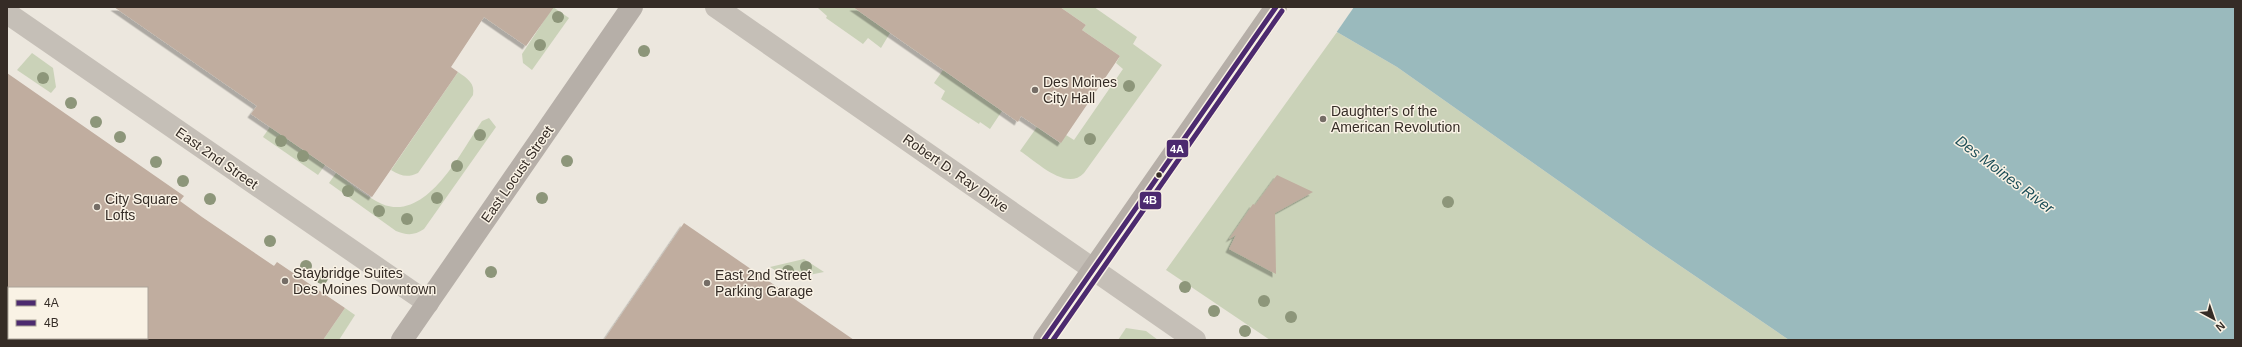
<svg xmlns="http://www.w3.org/2000/svg" width="2242" height="347" font-family="Arial,sans-serif">
  <style>
    .green { fill: #cad2b8 }
    .water { fill: #9ababd }
    .pier { fill: #ece7de }
    .building { fill: #c0ad9f; filter: url(#shadow) }
    .lines { fill: none; stroke-linecap: round; stroke-linejoin: round }
    .minor { stroke: #c5bfb7; stroke-width: 22 }
    .secondary { stroke: #b6afa8; stroke-width: 22 }
    .bus-1-casing { stroke: #f9f2e5; stroke-width: 8 }
    .bus-2-casing { stroke: #f9f2e5; stroke-width: 8 }
    .bus-1 { stroke: #4c2a6f; stroke-width: 5 }
    .bus-2 { stroke: #4c2a6f; stroke-width: 5 }
    .tree { fill: #8d967a }
    .poi-dot { fill: #756d66; stroke: #f9f2e5; stroke-width: 1.5 }
    .bus-dot { fill: #352c26; stroke: #f9f2e5; stroke-width: 1.5 }
    .labels { text-anchor: middle; dominant-baseline: central; stroke-width: 3; stroke-linejoin: round; paint-order: stroke }
    .poi-label { font-size: 14px; fill: #352c26; stroke: #f9f2e5; text-anchor: start }
    .street-label { font-size: 14px; fill: #352c26; stroke: #f9f2e5 }
    .water-label { font-size: 15px; font-style: italic; fill: #1b4d57; stroke: #f9f2e5 }
    .line-badge { stroke: #f9f2e5; stroke-width: 1.5 }
    .badge-label { font-size: 11px; text-anchor: middle; font-weight: bold; fill: #fff }
  </style>
  <defs>
    <filter id="shadow"><feDropShadow dx="-3.5" dy="3.5" stdDeviation="0" flood-color="#0004"/></filter>
  </defs>
  <rect width="100%" height="100%" fill="#ece7de"/>
  <g class="green">
    <path d="M553,7l16,11 -37,52 -9,-7 -1,-9z"/>
    <path d="M819,7h34l37,26 -9,15 -13,-10 -5,6 -37,-26 1,-2 -9,-8z"/>
    <path d="M1060,7h34l43,30 -4,7 29,21 -78,108c-18,19 -48,-12 -64,-22l17,-24 23,16 6,-8 8,5 49,-71 -7,-6 4,-7 -38,-26 4,-5z"/>
    <path d="M1337,32l60,35 254,179 138,94h-519l-104,-70z"/>
    <path d="M32,53l21,15 3,19 -5,6 -34,-23z"/>
    <path d="M943,70l59,41 -12,18 -10,-7 -1,2 -38,-25 4,-8 -11,-8z"/>
    <path d="M458,72c10,7 17,11 15,23l-55,78c-11,5 -17,3 -27,-3z"/>
    <path d="M489,118l7,9 -72,102c-10,7 -18,6 -28,2l-67,-48 7,-10c14,10 30,24 46,31 45,19 80,-54 100,-83z"/>
    <path d="M270,127l55,38 -7,10 -55,-38z"/>
    <path d="M804,259l20,13 -35,7 -19,-12z"/>
    <path d="M345,308l10,7 -16,25h-16z"/>
    <path d="M1126,328l20,3 12,9h-40z"/>
  </g>
  <path class="water" d="M1300,7h935v333h-446l-138,-94 -254,-179 -60,-35z"/>
  <path class="pier" d="M1298,7h56l-18,26z"/>
  <g class="building">
    <path d="M114,7h440l-28,39 -42,-29 -33,50 7,5 -86,125 -121,-83 6,-8z"/>
    <path d="M853,7h207l26,18 -4,5 38,26 -59,87 -40,-27 -3,6z"/>
    <path d="M7,73l177,123 -4,5 22,16 72,49 3,-4 68,46 -22,32h-176v-52h-140z"/>
    <path d="M1277,175l36,17 -38,21 1,61 -47,-25 7,-14 -7,4 24,-35 2,1z"/>
    <path d="M684,223l115,79 55,38h-250z"/>
  </g>
  <g class="lines">
    <g class="minor">
      <path d="M716,7l479,333"/>
      <path d="M7,13l421,290"/>
    </g>
    <g class="secondary">
      <path d="M402,340l230,-333"/>
      <path d="M1044,340l232,-333"/>
    </g>
    <g class="bus-1-casing">
      <path id="bus-1" d="M1044,340l232,-333"/>
    </g>
    <g class="bus-2-casing">
      <path id="bus-2" d="M1053,340l229,-329"/>
    </g>
    <use href="#bus-1" class="bus-1"/>
    <use href="#bus-2" class="bus-2"/>
  </g>
  <g class="tree">
    <circle cx="558" cy="17" r="6"/>
    <circle cx="540" cy="45" r="6"/>
    <circle cx="644" cy="51" r="6"/>
    <circle cx="43" cy="78" r="6"/>
    <circle cx="1129" cy="86" r="6"/>
    <circle cx="71" cy="103" r="6"/>
    <circle cx="96" cy="122" r="6"/>
    <circle cx="480" cy="135" r="6"/>
    <circle cx="120" cy="137" r="6"/>
    <circle cx="1090" cy="139" r="6"/>
    <circle cx="281" cy="141" r="6"/>
    <circle cx="303" cy="156" r="6"/>
    <circle cx="567" cy="161" r="6"/>
    <circle cx="156" cy="162" r="6"/>
    <circle cx="457" cy="166" r="6"/>
    <circle cx="183" cy="181" r="6"/>
    <circle cx="348" cy="191" r="6"/>
    <circle cx="437" cy="198" r="6"/>
    <circle cx="542" cy="198" r="6"/>
    <circle cx="210" cy="199" r="6"/>
    <circle cx="1448" cy="202" r="6"/>
    <circle cx="379" cy="211" r="6"/>
    <circle cx="407" cy="219" r="6"/>
    <circle cx="270" cy="241" r="6"/>
    <circle cx="306" cy="266" r="6"/>
    <circle cx="806" cy="267" r="6"/>
    <circle cx="788" cy="271" r="6"/>
    <circle cx="491" cy="272" r="6"/>
    <circle cx="322" cy="278" r="6"/>
    <circle cx="1185" cy="287" r="6"/>
    <circle cx="1264" cy="301" r="6"/>
    <circle cx="1214" cy="311" r="6"/>
    <circle cx="1291" cy="317" r="6"/>
    <circle cx="1245" cy="331" r="6"/>
  </g>
  <g class="poi-dot">
    <circle cx="1035" cy="90" r="4"/>
    <circle cx="1323" cy="119" r="4"/>
    <circle cx="97" cy="207" r="4"/>
    <circle cx="285" cy="281" r="4"/>
    <circle cx="707" cy="283" r="4"/>
  </g>
  <circle class="bus-dot" cx="1159" cy="175" r="3.5"/>
  <g class="labels">
    <g class="poi-label">
      <text x="1043" y="82">Des Moines<tspan x="1043" dy="16">City Hall</tspan></text>
      <text x="1331" y="111">Daughter's of the<tspan x="1331" dy="16">American Revolution</tspan></text>
      <text x="105" y="199">City Square<tspan x="105" dy="16">Lofts</tspan></text>
      <text x="293" y="273">Staybridge Suites<tspan x="293" dy="16">Des Moines Downtown</tspan></text>
      <text x="715" y="275">East 2nd Street<tspan x="715" dy="16">Parking Garage</tspan></text>
    </g>
    <g class="street-label">
      <text transform="translate(217 158) rotate(35)">East 2nd Street</text>
      <text transform="translate(956 173) rotate(35)">Robert D. Ray Drive</text>
      <text transform="translate(517 174) rotate(-55)">East Locust Street</text>
    </g>
    <g class="water-label">
      <text transform="translate(2005 174) rotate(37)">Des Moines River</text>
    </g>
  </g>
  <g class="line-badge">
    <rect x="1166" y="139" width="23" height="19" rx="4" fill="#4c2a6f"/>
    <rect x="1139" y="191" width="23" height="19" rx="4" fill="#4c2a6f"/>
  </g>
  <g class="badge-label">
    <text x="1177" y="153">4A</text>
    <text x="1150" y="204">4B</text>
  </g>
  <rect width="2242" height="347" fill="none" stroke="#352c26" stroke-width="16"/>
  <rect x="8" y="287" width="140" height="52" fill="#f9f2e5" stroke="#aba399"/>
  <rect x="16" y="300" width="20" height="6" fill="#4c2a6f" stroke="#aba399"/>
  <text x="44" y="307" font-size="12" fill="#352c26">4A</text>
  <rect x="16" y="320" width="20" height="6" fill="#4c2a6f" stroke="#aba399"/>
  <text x="44" y="327" font-size="12" fill="#352c26">4B</text>
  <g transform="translate(2214 319) rotate(140)" stroke="#f9f2e5" stroke-width="3" paint-order="stroke">
  <path d="M0-3L7 15L0 10L-7 15Z" fill="#352c26"/>
  <text y="-6" font-size="11" font-weight="bold" text-anchor="middle" fill="#352c26">N</text>
  </g>
</svg>
